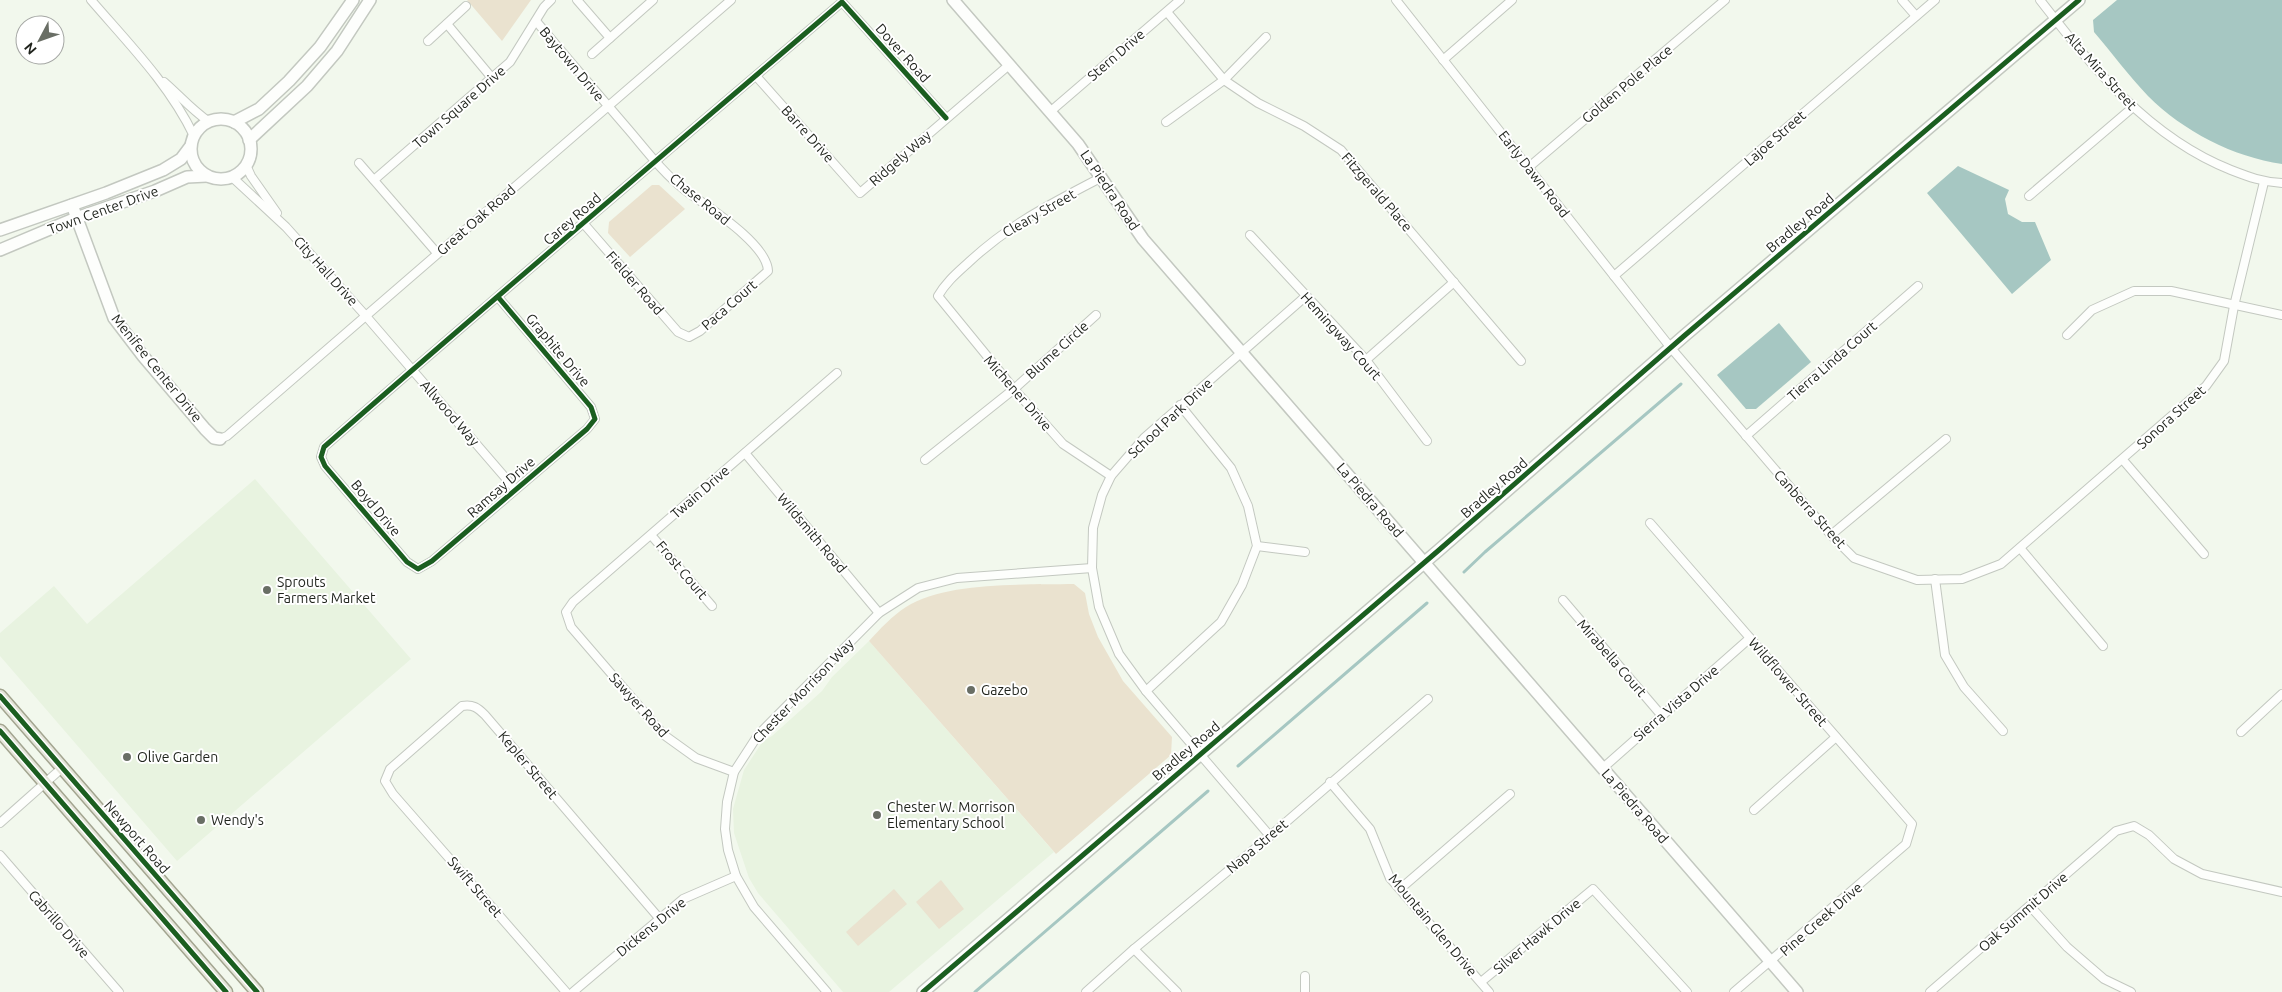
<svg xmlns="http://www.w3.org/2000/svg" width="2282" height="992" font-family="Ubuntu,sans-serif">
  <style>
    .built { fill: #e8f3e0 }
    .green { fill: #eae2cf }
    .water { fill: #a6c7c2 }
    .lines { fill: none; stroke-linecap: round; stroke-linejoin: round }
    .stream { stroke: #a6c7c2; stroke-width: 3 }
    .street-casing { stroke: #c3c8c0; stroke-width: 10 }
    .secondary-casing { stroke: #c3c8c0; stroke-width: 14 }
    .primary-casing { stroke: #a3a590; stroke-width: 15 }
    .street { stroke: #fdfefc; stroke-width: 8 }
    .secondary { stroke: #fdfefc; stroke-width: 11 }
    .primary { stroke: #e5e5da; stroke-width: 12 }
    .cycleway-casing { stroke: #fff; stroke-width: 8 }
    .cycleway { stroke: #1b5e20; stroke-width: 5 }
    .poi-dot { fill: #696e65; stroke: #fff; stroke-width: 2 }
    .labels { text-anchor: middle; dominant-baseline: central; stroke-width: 4; stroke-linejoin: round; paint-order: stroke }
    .street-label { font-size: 14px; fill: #1f231c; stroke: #fff }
    .poi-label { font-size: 14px; fill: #1f231c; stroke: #fff; text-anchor: start }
  </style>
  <rect width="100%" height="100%" fill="#f2f8ed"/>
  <g class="built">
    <path d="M255,479l156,180 -234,202 -177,-205v-23l54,-47 33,38z"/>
    <path d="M869,641l185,211 -165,140h-46l-85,-99 -9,-15 -15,-45 -1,-24 11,-39 19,-29 9,-5 50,-45 10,-14z"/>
  </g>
  <g class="green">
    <path d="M467,0h64l-29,41z"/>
    <path d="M652,185h7l26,24 -55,48 -22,-24 1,-11z"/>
    <path d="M1074,584l11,9 4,21 9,23 25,44 49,56 -1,18 -115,99 -187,-213c11,-12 23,-25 37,-34 40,-26 120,-22 168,-23z"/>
    <path d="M941,880l23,29 -25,20 -23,-27z"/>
    <path d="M894,889l13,15 -49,42 -12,-14z"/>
  </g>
  <g class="water">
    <path d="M2117,0h165v164c-49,-7 -99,-33 -134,-68 -19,-20 -36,-43 -54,-64l-1,-12z"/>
    <path d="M1958,166l51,24 -4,9 3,15 14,8h13l16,38 -39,34 -85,-101z"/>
    <path d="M1779,323l32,39 -55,47h-10l-29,-34z"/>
  </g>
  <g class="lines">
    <g class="stream">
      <path d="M1464,572l21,-20 196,-168"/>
      <path d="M1238,766l189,-163"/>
      <path d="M975,992l233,-201"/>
    </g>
    <g class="street-casing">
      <g id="street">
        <path d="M91,0c37,43 78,84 103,136"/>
        <path d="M577,0l33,38"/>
        <path d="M1396,0l275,348 160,187 23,23 63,22 45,-1 39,-15 205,-178 18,-25 10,-55 30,-124"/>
        <path d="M1902,0l14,16"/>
        <path d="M2040,0c53,68 108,137 191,170 18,7 31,12 51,13"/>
        <path d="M1167,12l57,68 34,23 46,23 37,24 180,211"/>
        <path d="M536,21c30,36 61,72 92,108 18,21 35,44 57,61 21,16 82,53 83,81l-68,60 -11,6 -11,-5 -94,-108"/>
        <path d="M447,24l45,54"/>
        <path d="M428,41l38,-35"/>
        <path d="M592,54l61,-54"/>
        <path d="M1443,60l69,-60"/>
        <path d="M756,76l104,117 149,-128"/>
        <path d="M164,82c15,13 28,28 44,39"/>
        <path d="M1051,111l129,-111"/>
        <path d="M1166,122l58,-42 42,-43"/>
        <path d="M359,163l78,90"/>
        <path d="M246,165l5,11 26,37"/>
        <path d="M1529,167l196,-167"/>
        <path d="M232,177l54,50 79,88 150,174"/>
        <path d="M1102,177c-51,27 -91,46 -133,85 -12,11 -23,20 -31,34l76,93 49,55 48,32"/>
        <path d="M374,180l136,-118 34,-55 7,-7"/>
        <path d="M2029,196l103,-88"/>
        <path d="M1250,235l116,125 61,81"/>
        <path d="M1614,276l321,-276"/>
        <path d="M498,297l93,110 4,12 -8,10 -155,132 -14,8 -11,-7 -82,-96 -4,-9 3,-10c171,-150 345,-297 518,-445l104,116"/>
        <path d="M2067,335l25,-25 42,-19h37l111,24"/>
        <path d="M1366,360l88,-78"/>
        <path d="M1746,436l172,-150"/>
        <path d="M220,439l7,-3 504,-436"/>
        <path d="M745,453l134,160"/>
        <path d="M925,460l89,-71 82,-74"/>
        <path d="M2123,460l81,94"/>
        <path d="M1650,523l262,301 -6,20 -172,148"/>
        <path d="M651,535l61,71"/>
        <path d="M1831,535l115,-96"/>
        <path d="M1257,546l48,6"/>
        <path d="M2020,548l83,98"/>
        <path d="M1935,579l10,76 19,32 39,44"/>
        <path d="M1563,600l99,116"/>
        <path d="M1146,691l75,-69 21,-37 15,-39 -9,-40 -17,-38 -51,-63"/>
        <path d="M2241,732l41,-38"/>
        <path d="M1603,768l147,-130"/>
        <path d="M734,772l-38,-14 -32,-23 -93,-108 -5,-15 7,-10 264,-229"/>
        <path d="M1330,782l40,47 20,49 99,114"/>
        <path d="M1754,810l82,-73"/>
        <path d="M0,823l62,-55"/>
        <path d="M1270,836l-124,-145 -27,-37 -20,-47 -7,-39 1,-40 9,-33 9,-19 33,-38 162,-142"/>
        <path d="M0,855l119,137"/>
        <path d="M1400,889l110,-95"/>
        <path d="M2030,906l37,41 37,32 27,13"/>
        <path d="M1134,949l43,43"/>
        <path d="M1305,976v16"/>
        <path d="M1481,982l112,-93 94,103"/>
        <path d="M566,992l-173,-198 -8,-13 5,-12 72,-63c11,-2 16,2 23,9l174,203"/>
        <path d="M573,992l110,-93 53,-23"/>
        <path d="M827,992l-73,-85 -18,-31 -8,-26 -3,-21 2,-27 7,-30 24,-37 121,-122 39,-25 39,-10 135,-10"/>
        <path d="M1086,992l48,-43 136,-113 158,-137"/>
        <path d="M1930,992l186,-161 18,-5 15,9 25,24 28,15 80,18"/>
      </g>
    </g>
    <g class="secondary-casing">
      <g id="secondary">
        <path d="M953,0l125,144 65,95 654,753"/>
        <circle cx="221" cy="149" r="30"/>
        <path d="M234,122l25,-13 30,-28 31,-34 33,-47"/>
        <path d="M249,140l58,-54 30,-35 33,-51"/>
        <path d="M72,205l42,113 29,38 62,73 9,9 6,1"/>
        <path d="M0,230l106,-37 57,-23 18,-11 9,-12"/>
        <path d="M0,250l76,-32 79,-27 32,-14 20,-1"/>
        <path d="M923,992l516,-442 245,-214 395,-336"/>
      </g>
    </g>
    <g class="primary-casing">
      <g id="primary">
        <path d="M0,696l257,296"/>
        <path d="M0,731l226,261"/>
      </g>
    </g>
    <use href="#street" class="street"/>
    <use href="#secondary" class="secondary"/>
    <use href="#primary" class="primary"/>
    <g class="cycleway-casing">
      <g id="cycleway">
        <path d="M498,297l93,110 4,12 -8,10 -155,132 -14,8 -11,-7 -82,-96 -4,-9 3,-10c171,-150 345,-297 518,-445l104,116"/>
        <path d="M0,696l257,296"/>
        <path d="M0,731l226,261"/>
        <path d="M923,992l516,-442 245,-214 395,-336"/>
      </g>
    </g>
    <use href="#cycleway" class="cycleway"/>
  </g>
  <g class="poi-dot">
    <circle cx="267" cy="590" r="5"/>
    <circle cx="971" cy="690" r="5"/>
    <circle cx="127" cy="757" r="5"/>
    <circle cx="877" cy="815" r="5"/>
    <circle cx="201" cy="820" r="5"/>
  </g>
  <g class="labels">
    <g class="street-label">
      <text transform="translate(903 53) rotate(48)">Dover Road</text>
      <text transform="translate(1116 55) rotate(-41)">Stern Drive</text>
      <text transform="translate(572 64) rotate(50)">Baytown Drive</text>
      <text transform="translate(2101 71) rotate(48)">Alta Mira Street</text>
      <text transform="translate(1627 84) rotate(-40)">Golden Pole Place</text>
      <text transform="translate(459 107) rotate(-41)">Town Square Drive</text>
      <text transform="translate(808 134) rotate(48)">Barre Drive</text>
      <text transform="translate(1775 138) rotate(-41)">Lajoe Street</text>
      <text transform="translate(900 158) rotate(-41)">Ridgely Way</text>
      <text transform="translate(1534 174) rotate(52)">Early Dawn Road</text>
      <text transform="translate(1110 190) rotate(56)">La Piedra Road</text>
      <text transform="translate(1377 192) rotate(49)">Fitzgerald Place</text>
      <text transform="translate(700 199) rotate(39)">Chase Road</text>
      <text transform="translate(103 210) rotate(-20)">Town Center Drive</text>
      <text transform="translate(1039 213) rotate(-30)">Cleary Street</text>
      <text transform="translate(572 219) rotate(-41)">Carey Road</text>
      <text transform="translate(476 220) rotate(-41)">Great Oak Road</text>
      <text transform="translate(1800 223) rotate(-40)">Bradley Road</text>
      <text transform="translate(326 271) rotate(48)">City Hall Drive</text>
      <text transform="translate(635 283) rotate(49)">Fielder Road</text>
      <text transform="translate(729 305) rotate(-41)">Paca Court</text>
      <text transform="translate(1341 336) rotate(48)">Hemingway Court</text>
      <text transform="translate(558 350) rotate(50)">Graphite Drive</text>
      <text transform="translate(1057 350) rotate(-42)">Blume Circle</text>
      <text transform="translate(1832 361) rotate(-41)">Tierra Linda Court</text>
      <text transform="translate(157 368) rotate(51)">Menifee Center Drive</text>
      <text transform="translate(1018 393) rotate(49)">Michener Drive</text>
      <text transform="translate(450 413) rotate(49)">Allwood Way</text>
      <text transform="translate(2171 417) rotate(-42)">Sonora Street</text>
      <text transform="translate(1170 418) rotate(-43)">School Park Drive</text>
      <text transform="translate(501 487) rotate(-41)">Ramsay Drive</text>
      <text transform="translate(1494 488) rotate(-41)">Bradley Road</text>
      <text transform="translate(700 492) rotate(-41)">Twain Drive</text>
      <text transform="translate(1370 500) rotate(49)">La Piedra Road</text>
      <text transform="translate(376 508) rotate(50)">Boyd Drive</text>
      <text transform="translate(1810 509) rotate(48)">Canberra Street</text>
      <text transform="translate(812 533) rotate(50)">Wildsmith Road</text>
      <text transform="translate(682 570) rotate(50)">Frost Court</text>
      <text transform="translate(1612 658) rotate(49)">Mirabella Court</text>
      <text transform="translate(1788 682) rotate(49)">Wildflower Street</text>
      <text transform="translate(803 691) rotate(-46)">Chester Morrison Way</text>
      <text transform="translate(1676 703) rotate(-41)">Sierra Vista Drive</text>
      <text transform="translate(639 705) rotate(48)">Sawyer Road</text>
      <text transform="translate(1186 751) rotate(-40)">Bradley Road</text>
      <text transform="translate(528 765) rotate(50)">Kepler Street</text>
      <text transform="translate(1635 806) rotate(49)">La Piedra Road</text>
      <text transform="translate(137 837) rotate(49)">Newport Road</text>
      <text transform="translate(1257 846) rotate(-40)">Napa Street</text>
      <text transform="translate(475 887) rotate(49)">Swift Street</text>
      <text transform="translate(2023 912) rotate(-41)">Oak Summit Drive</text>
      <text transform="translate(1821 919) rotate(-41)">Pine Creek Drive</text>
      <text transform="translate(59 924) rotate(49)">Cabrillo Drive</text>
      <text transform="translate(1433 925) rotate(50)">Mountain Glen Drive</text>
      <text transform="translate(651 927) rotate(-39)">Dickens Drive</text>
      <text transform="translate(1537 936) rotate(-40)">Silver Hawk Drive</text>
    </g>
    <g class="poi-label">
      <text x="277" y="582">Sprouts<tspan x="277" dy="16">Farmers Market</tspan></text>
      <text x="981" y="690">Gazebo</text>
      <text x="137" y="757">Olive Garden</text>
      <text x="887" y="807">Chester W. Morrison<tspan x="887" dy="16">Elementary School</tspan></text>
      <text x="211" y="820">Wendy's</text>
    </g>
  </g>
  <g transform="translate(40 40) rotate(229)"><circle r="24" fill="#ffffff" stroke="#a5a7a4"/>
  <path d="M0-4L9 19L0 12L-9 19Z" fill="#696e65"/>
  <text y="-8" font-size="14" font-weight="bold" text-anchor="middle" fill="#1f231c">N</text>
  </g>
</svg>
